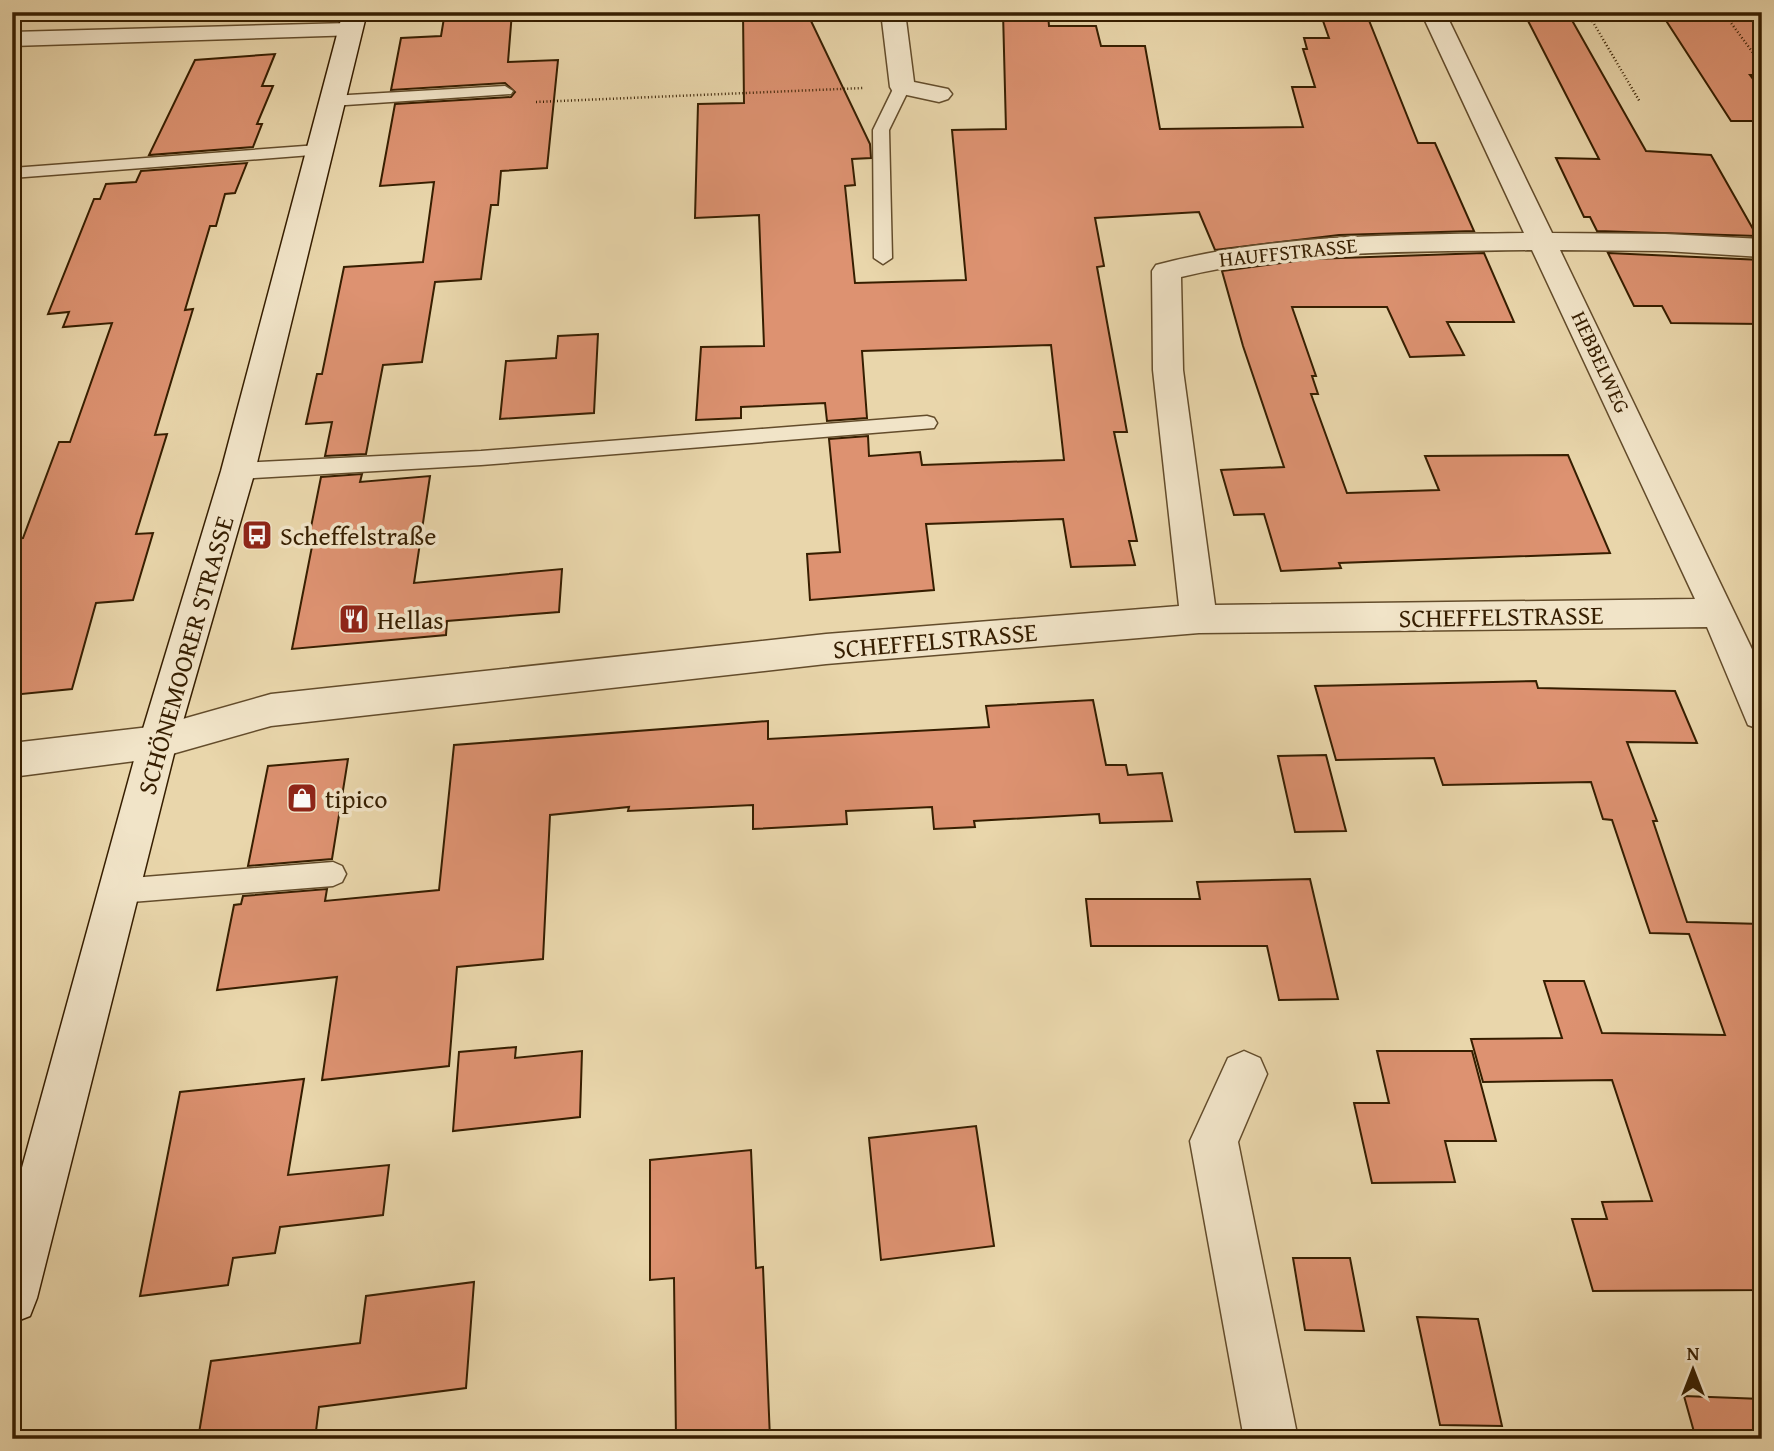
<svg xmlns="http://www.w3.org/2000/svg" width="1774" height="1451" font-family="'Gentium Book Plus',serif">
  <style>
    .building { fill: #dd9271; stroke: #361e00; stroke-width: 2 }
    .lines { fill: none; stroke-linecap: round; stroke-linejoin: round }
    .lane-casing { stroke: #634c2b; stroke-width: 3 }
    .street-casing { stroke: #634c2b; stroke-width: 3 }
    .secondary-casing { stroke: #361e00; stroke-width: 3 }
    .path { stroke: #361e00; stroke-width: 2.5; stroke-dasharray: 1 2.5; stroke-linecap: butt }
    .lane { fill: #f1e4c8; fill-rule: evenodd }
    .street { fill: #f1e4c8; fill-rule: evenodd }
    .secondary { fill: #f1e4c8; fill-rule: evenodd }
    .labels { text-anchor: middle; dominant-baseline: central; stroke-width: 7; stroke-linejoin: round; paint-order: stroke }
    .far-street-label { font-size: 21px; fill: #361e00; stroke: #f1e4c8 }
    .poi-label { font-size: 26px; fill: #361e00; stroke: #f1e4c8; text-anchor: start }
    .street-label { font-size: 26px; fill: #361e00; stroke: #f1e4c8 }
  </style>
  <rect width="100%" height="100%" fill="#e9d6ab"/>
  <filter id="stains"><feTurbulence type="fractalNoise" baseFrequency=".00286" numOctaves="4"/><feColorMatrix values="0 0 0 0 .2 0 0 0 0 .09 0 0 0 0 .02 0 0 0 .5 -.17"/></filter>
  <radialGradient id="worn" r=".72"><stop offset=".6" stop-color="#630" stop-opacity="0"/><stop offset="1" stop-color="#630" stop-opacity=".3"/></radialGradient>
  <g class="building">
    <path d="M445,12h67l-4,50 50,-2 -11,108 -46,3 -3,34h-7l-10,74 -46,3 -13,80 -39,3 -17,89 -41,2 7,-34 -26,2 11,-50h5l22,-107 79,-5 11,-80 -54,4 15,-82 116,-7 4,-5 -10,-9 -114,7 10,-52 40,-2z"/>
    <path d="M743,12h67l1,9 59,123 1,14 -19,1 3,26 -10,1 10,97 111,-3 -14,-150 54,-1 -3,-117 45,1 1,13h47l5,20h44l15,83 143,-2 -11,-40h23l-12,-38h4l-3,-11h25l-7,-20h46l50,125h17l39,88 -135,4 -124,15 -16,-38 -104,6 9,48 -7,1 30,165h-13l23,109h-8l6,24 -64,2 -8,-48 -137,5 8,66 -124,10 -3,-46 33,-2 -11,-113 39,-3 1,20 51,-4 2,13 142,-5 -13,-115 -189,6 5,67 -40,3 -2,-18 -84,4v11l-45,2 5,-73 63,-1 -5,-131 -64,3 3,-114 46,-1z"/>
    <path d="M1525,15h44l77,136 65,4 46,81 -160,-5 -7,-14h-6l-28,-59 43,1z"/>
    <path d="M1665,19l97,1v55h-12l12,16v30h-31z"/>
    <path d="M275,54l-13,32h11l-16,38h5l-9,23 -104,8 46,-95z"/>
    <path d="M247,163l-12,30 -10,1 -9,32h-6l-25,84 8,-1 -38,126 12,-1 -31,100 17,-1 -20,67 -37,3 -24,86 -60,6v-156l11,-1 36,-96h11l42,-119 -49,4 6,-15 -21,2 46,-115h6l6,-15 30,-2 5,-11z"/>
    <path d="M1484,253l30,69h-67l17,33 -54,2 -23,-50h-95l24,69h-4l6,18h-7l36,99 92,-3 -14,-34 143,-1 42,98 -271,10 2,5 -60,3 -17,-57 -30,1 -13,-45 63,-3 -41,-121 -21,-75 90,-12z"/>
    <path d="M1608,253l154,7v64l-91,-1 -9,-17h-28z"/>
    <path d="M598,334l-4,79 -94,6 6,-58 50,-3 2,-22z"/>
    <path d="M362,474l-2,8 70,-6 -16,107 148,-14 -3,43 -112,9 -1,14 -154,14 23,-118 -5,1 11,-55z"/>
    <path d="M1536,681l2,7 137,3 22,52 -70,-1 30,79h-4l34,101 75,2v366l-169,1 -21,-72h35l-5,-17 50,-1 -40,-121 -129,2 -12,-43 91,-1 -18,-57h40l18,52 123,2 -36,-101 -39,-1 -38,-113 -9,-1 -12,-37 -148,3 -9,-27 -98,2 -21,-74z"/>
    <path d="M1093,700l13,65h20l2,10 34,-2 10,48 -72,2 -1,-9 -125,7 1,6 -41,2 -2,-22 -86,4 1,13 -94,5v-24l-125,6 1,-4 -79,8 -7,144 -86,8 -8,99 -127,14 15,-103 -120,13 17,-85 7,-1 2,-8 84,-7 -2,12 114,-11 15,-145 314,-24v18l221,-12 -3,-21z"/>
    <path d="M1326,755l20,76 -51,1 -17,-76z"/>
    <path d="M348,759l-16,100 -84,7 20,-100z"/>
    <path d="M1310,879l28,120 -59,1 -12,-54h-176l-5,-47h114l-3,-17z"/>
    <path d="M516,1047l-1,11 67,-7 -2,66 -127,14 6,-79z"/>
    <path d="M1377,1051h95l24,90h-51l10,41 -83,1 -18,-80h35z"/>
    <path d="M304,1079l-16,96 101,-10 -6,50 -103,12 -5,26 -42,5 -5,27 -88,11 40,-204z"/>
    <path d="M976,1126l18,120 -113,14 -12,-122z"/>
    <path d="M751,1150l5,118 7,-1 7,172h-94l-2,-161 -24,2v-120z"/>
    <path d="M1293,1258h57l14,73 -59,-1z"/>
    <path d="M474,1282l-8,106 -147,19 -4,32h-117l13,-78 149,-18 6,-47z"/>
    <path d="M1417,1317l61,2 24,107 -62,-1z"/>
    <path d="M1684,1396l78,3v40h-66z"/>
  </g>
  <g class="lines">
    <g class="lane-casing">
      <g id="lane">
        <path d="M902,82l8,5 -21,43 3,128 -9,6 -9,-6 -1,-128 21,-43z"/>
        <path d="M505,86l8,5 -2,3 -180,12 -8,-5 8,-5z"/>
        <path d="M318,145l8,5 -2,4 -312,24v-10z"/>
        <path d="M927,416l7,2 3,5 -3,5 -453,37 -243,14 -7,-3 -4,-5 4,-5 7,-3 243,-12z"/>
        <path d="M333,862l9,4 4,8 -4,8 -9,4 -214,17 -9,-3 -4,-9 4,-9 9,-3z"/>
      </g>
    </g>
    <g class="street-casing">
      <g id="street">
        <path d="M881,12h24l9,70 34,7 4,5 -4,5 -9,3 -46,-10 -3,-5z"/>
        <path d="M1421,12h24l107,221 113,1 97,5v18l-97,-6 -105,-1 202,420v60l-14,-5 -41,-98 -508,6 -373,31 -555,62 -113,32 -146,19v-34l146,-17 113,-32 555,-60 353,-28 -26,-236 -1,-99 4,-6c121,-32 244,-30 368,-32zM1532,250l163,349 -480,6 -32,-235 -2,-93c115,-28 233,-25 351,-27z"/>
        <path d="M350,23l8,2 4,5 -4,5 -346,11v-14z"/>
        <path d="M1244,1051l16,7 7,16 -29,68 60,297h-54l-54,-298 38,-83z"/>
      </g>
    </g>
    <g class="secondary-casing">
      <path id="secondary" d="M343,12h24l-112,459 -78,271 -140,556 -7,18 -18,7v-119l127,-462 82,-271z"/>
    </g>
    <g class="path">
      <path d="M1587,12l53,90"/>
      <path d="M1723,12l39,53"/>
      <path d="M536,102l327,-14"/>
    </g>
    <use href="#lane" class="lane"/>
    <use href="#street" class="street"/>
    <use href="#secondary" class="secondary"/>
  </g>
  <defs>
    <g id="bus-square" transform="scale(1.575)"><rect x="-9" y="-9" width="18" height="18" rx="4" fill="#8f2418" stroke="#f1e4c8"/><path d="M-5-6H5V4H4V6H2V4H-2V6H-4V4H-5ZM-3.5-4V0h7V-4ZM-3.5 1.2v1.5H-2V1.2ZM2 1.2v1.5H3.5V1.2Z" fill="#fff"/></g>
    <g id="restaurant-square" transform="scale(1.575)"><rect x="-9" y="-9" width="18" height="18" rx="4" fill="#8f2418" stroke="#f1e4c8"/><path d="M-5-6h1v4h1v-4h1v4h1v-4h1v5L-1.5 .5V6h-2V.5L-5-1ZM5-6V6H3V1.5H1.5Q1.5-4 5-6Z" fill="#fff"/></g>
    <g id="shop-square" transform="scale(1.575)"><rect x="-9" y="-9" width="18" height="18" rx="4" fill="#8f2418" stroke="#f1e4c8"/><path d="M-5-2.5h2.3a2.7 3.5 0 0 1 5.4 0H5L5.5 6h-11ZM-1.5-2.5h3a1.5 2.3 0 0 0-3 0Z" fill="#fff"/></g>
  </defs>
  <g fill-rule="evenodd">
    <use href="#bus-square" x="257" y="535"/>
    <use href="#restaurant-square" x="354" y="619"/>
    <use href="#shop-square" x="302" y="798"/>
  </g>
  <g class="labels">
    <g class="far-street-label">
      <text transform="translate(1288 252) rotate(-6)">HAUFFSTRASSE</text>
      <text transform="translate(1601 362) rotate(65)">HEBBELWEG</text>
    </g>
    <g class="poi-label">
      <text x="280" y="535">Scheffelstraße</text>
      <text x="377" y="619">Hellas</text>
      <text x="325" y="798">tipico</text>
    </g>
    <g class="street-label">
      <text transform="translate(1501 616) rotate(-1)">SCHEFFELSTRASSE</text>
      <text transform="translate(935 640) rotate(-5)">SCHEFFELSTRASSE</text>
      <text transform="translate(185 655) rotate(-74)">SCHÖNEMOORER STRASSE</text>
    </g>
  </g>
  <rect width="1774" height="1451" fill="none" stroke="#e9d6ab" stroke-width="42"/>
  <rect x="14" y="14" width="1746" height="1423" fill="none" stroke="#361e00" stroke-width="3.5"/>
  <rect x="21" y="21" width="1732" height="1409" fill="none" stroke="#361e00" stroke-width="2"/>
  <g transform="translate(1693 1370)" stroke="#f1e4c8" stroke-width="5" paint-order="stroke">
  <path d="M0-5L12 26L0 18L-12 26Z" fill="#361e00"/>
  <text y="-10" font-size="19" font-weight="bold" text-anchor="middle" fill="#361e00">N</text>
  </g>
  <rect width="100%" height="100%" filter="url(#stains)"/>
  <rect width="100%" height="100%" fill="url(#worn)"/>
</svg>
